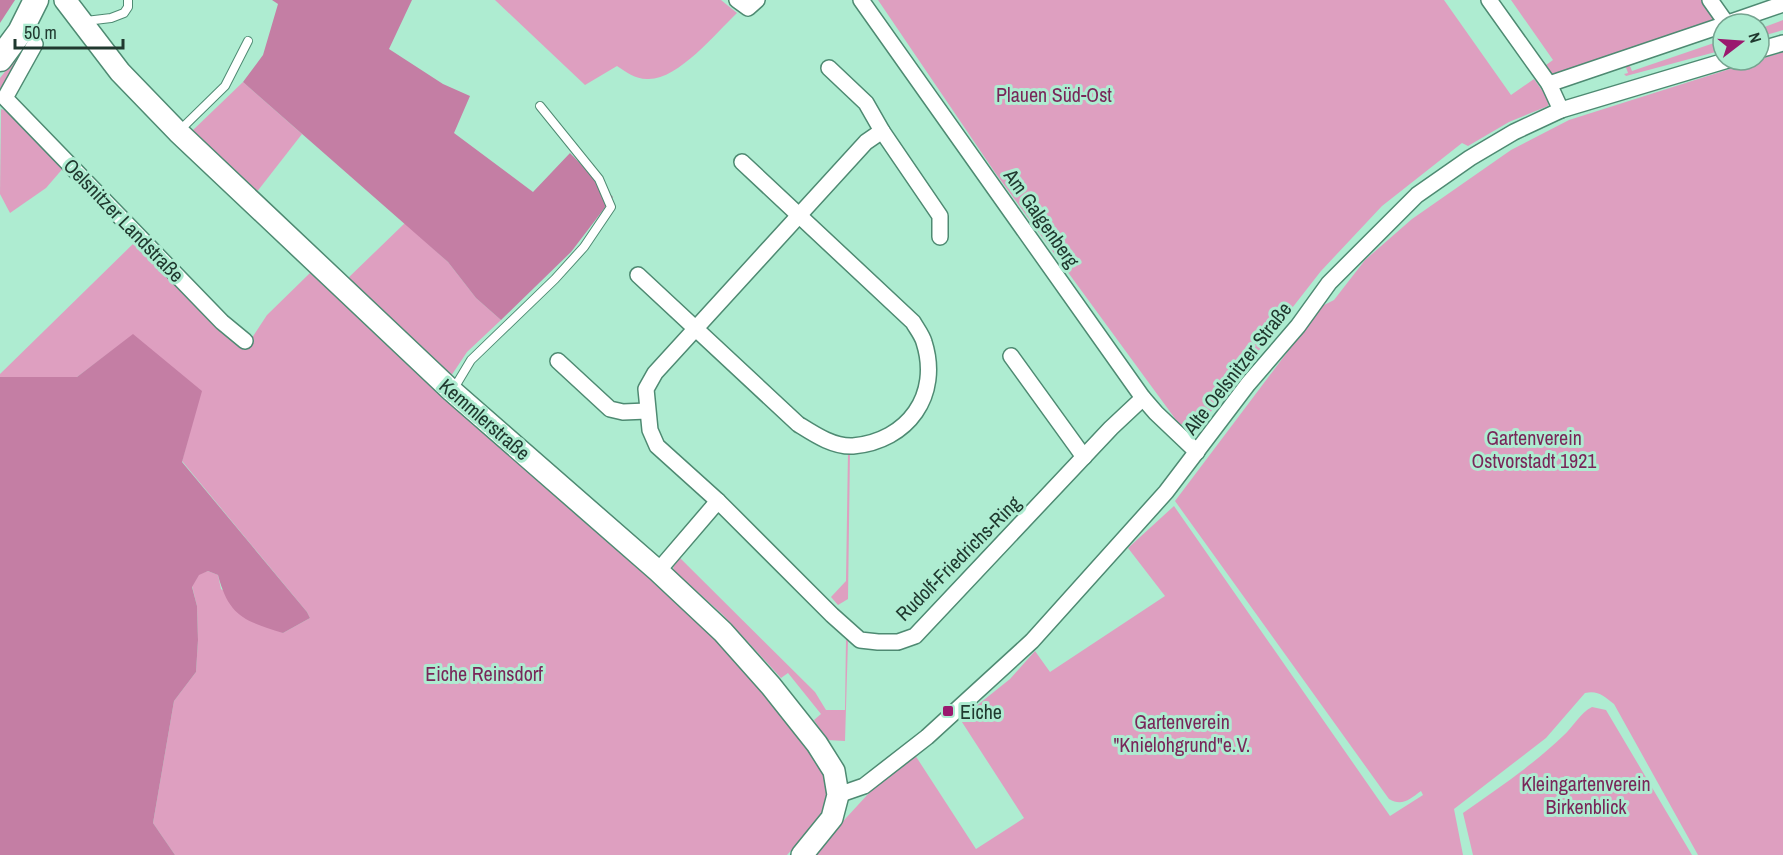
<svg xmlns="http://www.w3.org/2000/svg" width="1783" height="855" font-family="'Archivo Narrow',sans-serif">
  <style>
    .green { fill: #de9fc0 }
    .forest { fill: #c47ea4 }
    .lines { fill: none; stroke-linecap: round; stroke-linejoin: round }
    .lane-casing { stroke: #4e8a72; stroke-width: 10 }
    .street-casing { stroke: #4e8a72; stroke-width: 18 }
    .secondary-casing { stroke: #4e8a72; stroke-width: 24 }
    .primary-casing { stroke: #4e8a72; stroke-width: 27 }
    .lane { stroke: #fff; stroke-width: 8 }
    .street { stroke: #fff; stroke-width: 15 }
    .secondary { stroke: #fff; stroke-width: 21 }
    .primary { stroke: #fff; stroke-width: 24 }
    .poi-dot { fill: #9a196e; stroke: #aeecd1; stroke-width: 2 }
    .labels { text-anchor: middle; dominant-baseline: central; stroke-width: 6; stroke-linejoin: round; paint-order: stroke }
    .park-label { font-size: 20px; fill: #792659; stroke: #aeecd1 }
    .street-label { font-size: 20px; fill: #20392f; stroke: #aeecd1 }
    .poi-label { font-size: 20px; fill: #20392f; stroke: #aeecd1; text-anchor: start }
  </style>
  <rect width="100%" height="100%" fill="#aeecd1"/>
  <g class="green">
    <path d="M495,0h226l16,13c-21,20 -60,68 -90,66 -12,0 -21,-7 -30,-13l-32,19z"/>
    <path d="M878,0h566l67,95 23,-16 15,21 -1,6 -39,16 -41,24 -6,-3 -80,63 -61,65 -122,156 -20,-3 -183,-250z"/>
    <path d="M1511,0h199l17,23 -178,61 -10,-14 14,-10z"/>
    <path d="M1783,20v10l-24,7v-8z"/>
    <path d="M1718,32l5,6v12l-97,26 -2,-2 4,-1 -4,-11 4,-1 4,10 82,-28 -2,-10z"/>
    <path d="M27,46l-27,49v-17l23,-29z"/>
    <path d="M1783,52v803h-85l-84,-151c-10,-8 -16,-14 -29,-11l-39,45 -92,71 9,46h-651l57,-62 46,-38 61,94 48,-31 -64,-99 50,-40 25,-28 15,21 115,-76 -37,-48 46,-42 216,310 33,-21 -2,-4c-11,8 -19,16 -32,8l-214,-298 147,-195 12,-6 31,-40 47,-41 99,-69 58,-30z"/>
    <path d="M243,82l59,52 -46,59 -64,-62z"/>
    <path d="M1,109l12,4 52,53 -19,22 -36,25 -10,-19z"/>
    <path d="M405,223l43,39 28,36 25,22 -34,32 -16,24 -105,-96z"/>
    <path d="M137,240l107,110 23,-35 43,-42 401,360 64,67 49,72 4,18 -1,13 -10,19 -30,33h-612l-22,-32 21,-122 22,-29 2,-32 -1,-34 -5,-20 7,-12 9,-3 10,4 3,14 62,44 27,-15 -3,-6 -125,-151 19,-70 -68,-56 -56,42h-77v-3z"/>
    <path d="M848,450l2,1 -2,148 -10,6 -7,-8 15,-16z"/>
    <path d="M679,557l136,135 11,18h19l1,-73 2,4 -3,100 -18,-1 -13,-20 7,-6 -33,-41 -7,5 -58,-63 -42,-38 -3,3c-7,-10 -6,-15 1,-23z"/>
    <path d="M1592,707l14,3 86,145h-219l-10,-42c34,-24 70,-48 100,-77 10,-9 17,-23 29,-29z"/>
  </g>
  <g class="forest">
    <path d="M0,0h15l-15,23z"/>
    <path d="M272,0h140l-23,49 54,35 27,12 -16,37 79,59 37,-39 43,44 -42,55 -70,68 -25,-22 -28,-36 -205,-180 20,-27 15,-51z"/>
    <path d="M133,334l69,57 -20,71 125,150 3,6 -27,15c-38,-12 -54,-16 -65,-58l-10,-4 -9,4 -7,12 5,19 1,34 -2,32 -22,29 -21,122 22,32h-175v-478h77z"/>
  </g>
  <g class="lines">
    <g class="lane-casing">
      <g id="lane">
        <path d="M86,21l25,-3 13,-5 4,-6v-7"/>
        <path d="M179,131l46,-45 23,-45"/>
        <path d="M453,390l18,-30 84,-81 29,-32 27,-40 -12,-28 -59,-73"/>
      </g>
    </g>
    <g class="street-casing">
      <g id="street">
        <path d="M737,0l11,8 9,-8"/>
        <path d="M861,0l282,398 13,15 41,39"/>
        <path d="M1489,0l60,84 12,26"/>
        <path d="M1710,0l17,24"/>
        <path d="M1725,24l58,-20"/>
        <path d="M35,44l-30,54 217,224 23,19"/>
        <path d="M1759,50l24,-7"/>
        <path d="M829,68l37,35 16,28"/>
        <path d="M1549,84l174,-59"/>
        <path d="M638,275l160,149c16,10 35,23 55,22 55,-5 88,-51 71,-104 -2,-7 -7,-13 -11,-20l-171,-160"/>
        <path d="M1011,356l73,101"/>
        <path d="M558,361l52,48 13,3 24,-1"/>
        <path d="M718,501l-61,-55 -7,-16 -4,-41 9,-16 211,-231 16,-11 58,85v21"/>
        <path d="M658,571l60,-70 114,114 28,25 18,2h20l17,-6 196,-208 32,-30"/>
        <path d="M838,795l26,-9 63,-49 105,-96 134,-149 82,-108 50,-58 31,-43 88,-88 53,-37 44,-26 47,-22 167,-50"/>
      </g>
    </g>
    <g class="secondary-casing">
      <path id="secondary" d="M65,0l55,72 58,60 274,259 206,180 65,61 48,54 46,58 17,27 4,24 -6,23 -30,37"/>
    </g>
    <g class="primary-casing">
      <path id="primary" d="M0,59l20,-27 16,-32"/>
    </g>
    <use href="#lane" class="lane"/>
    <use href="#street" class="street"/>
    <use href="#secondary" class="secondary"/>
    <use href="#primary" class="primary"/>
  </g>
  <rect class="poi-dot" x="942" y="705" width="12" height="12" rx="3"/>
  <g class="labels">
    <g class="park-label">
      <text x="1054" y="94">Plauen Süd-Ost</text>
      <text x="1534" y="437">Gartenverein<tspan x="1534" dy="23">Ostvorstadt 1921</tspan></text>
      <text x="484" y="673">Eiche Reinsdorf</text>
      <text x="1182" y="721">Gartenverein<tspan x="1182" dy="23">"Knielohgrund"e.V.</tspan></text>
      <text x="1586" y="783">Kleingartenverein<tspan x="1586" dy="23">Birkenblick</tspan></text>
    </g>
    <g class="street-label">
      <text transform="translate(1042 218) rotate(55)">Am Galgenberg</text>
      <text transform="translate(124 220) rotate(46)">Oelsnitzer Landstraße</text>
      <text transform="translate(1237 368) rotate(-52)">Alte Oelsnitzer Straße</text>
      <text transform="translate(485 419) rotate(41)">Kemmlerstraße</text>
      <text transform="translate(958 558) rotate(-45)">Rudolf-Friedrichs-Ring</text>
    </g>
    <g class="poi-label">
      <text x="960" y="711">Eiche</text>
    </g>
  </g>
  <g transform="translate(1741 42) rotate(73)"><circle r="28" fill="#aeecd1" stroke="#75a490" stroke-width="1.5"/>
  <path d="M0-4.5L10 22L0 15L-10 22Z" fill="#9a196e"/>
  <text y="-9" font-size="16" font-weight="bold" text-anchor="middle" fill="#20392f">N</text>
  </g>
  <path d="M15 39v9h108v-9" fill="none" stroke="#20392f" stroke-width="3"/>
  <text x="24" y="39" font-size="18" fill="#20392f" stroke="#aeecd1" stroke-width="4.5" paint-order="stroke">50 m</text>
</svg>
